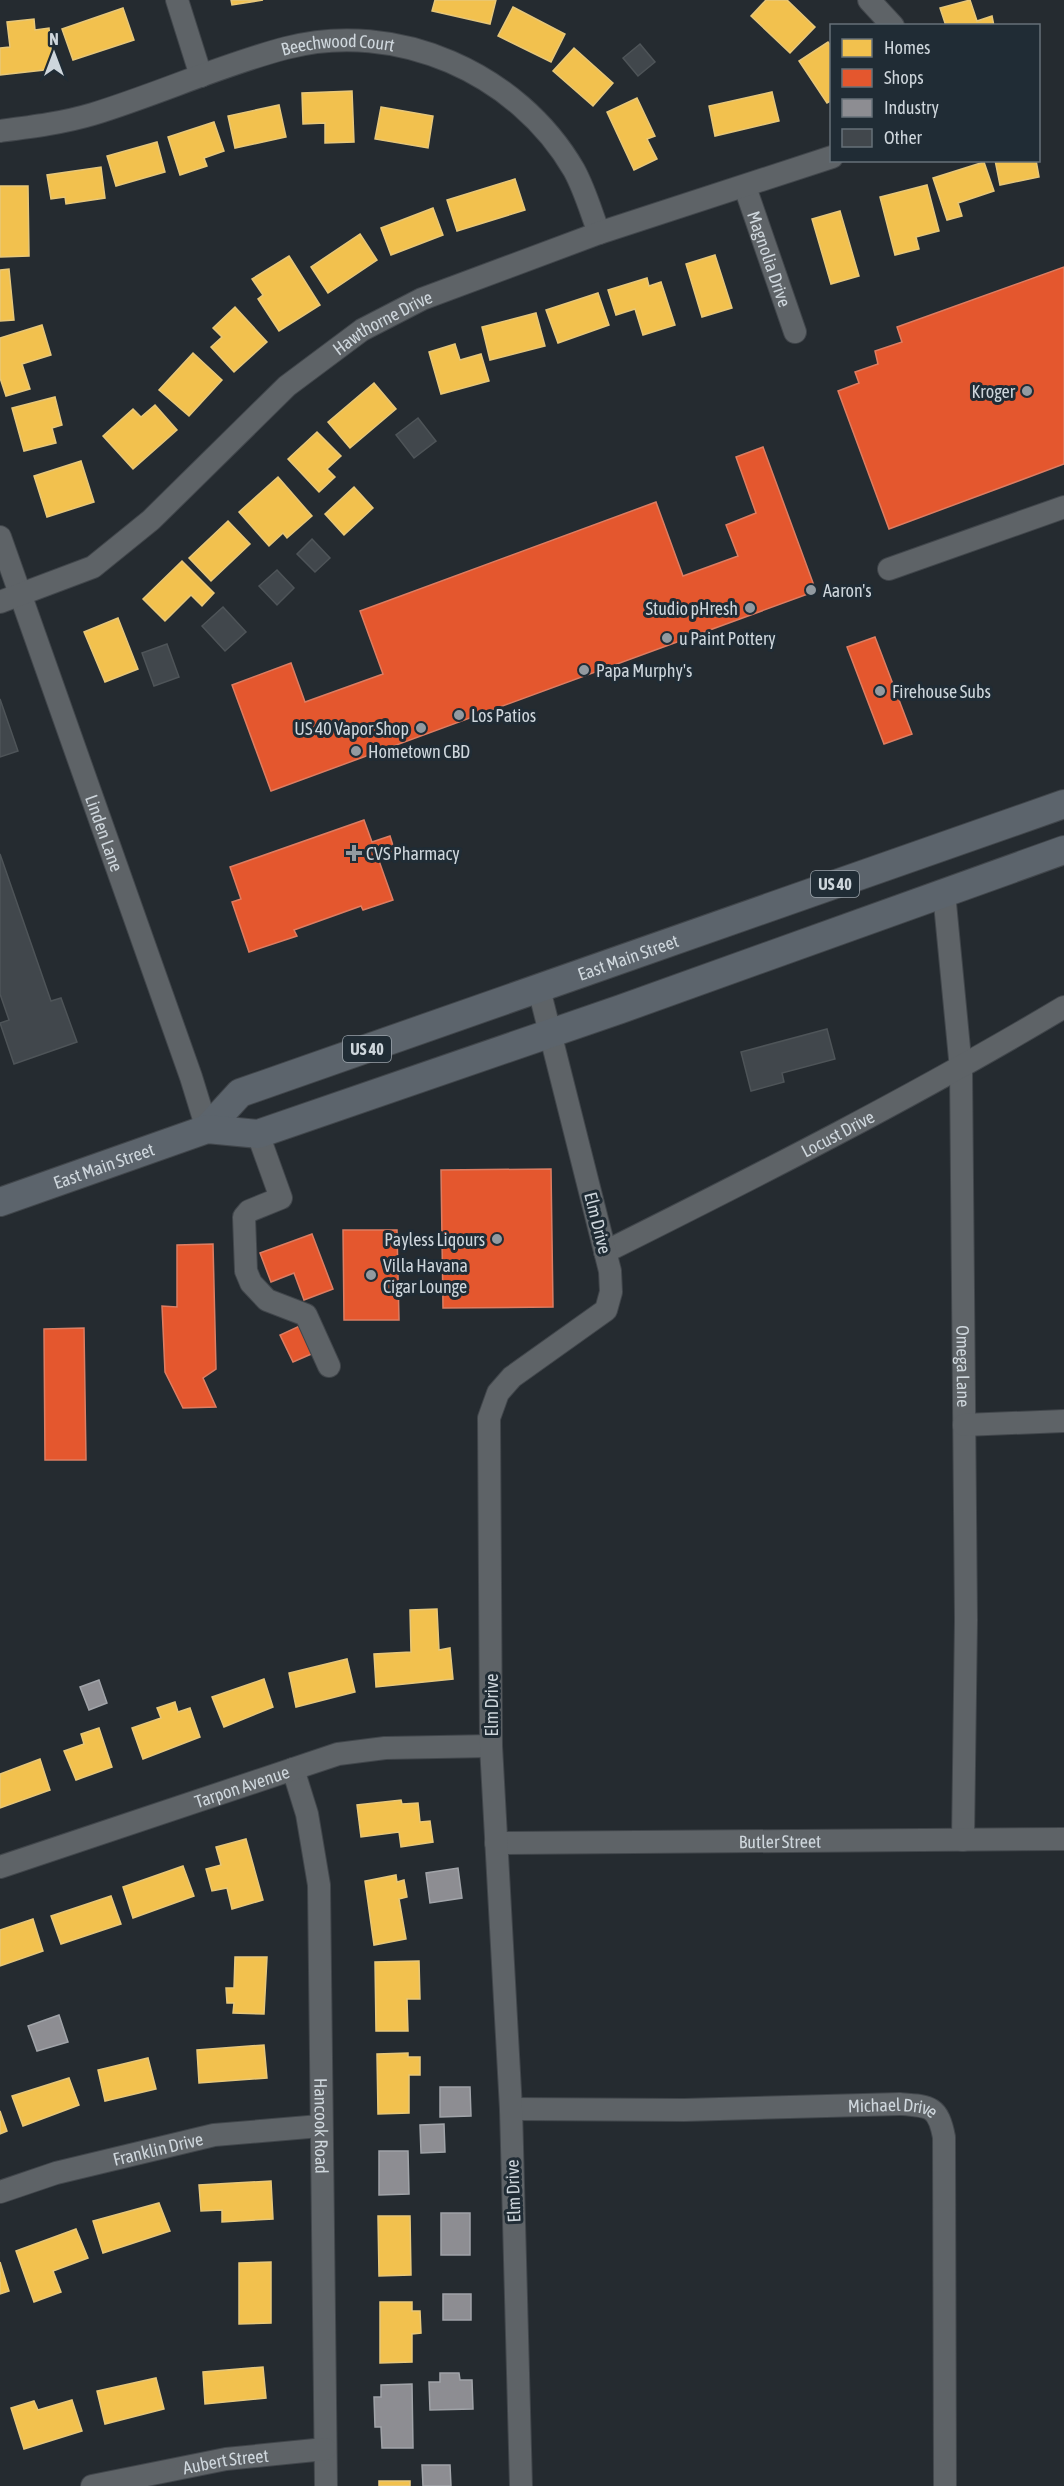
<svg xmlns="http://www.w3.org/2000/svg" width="1064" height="2486" font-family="'Asap Condensed',sans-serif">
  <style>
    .homes { fill: #f2c14e; stroke: #e7c779; stroke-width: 1.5 }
    .shops { fill: #e4572e; stroke: #dd7d62; stroke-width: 1.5 }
    .industry { fill: #8d8d92; stroke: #a0a3a8; stroke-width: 1.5 }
    .building { fill: #41474c; stroke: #4e5458; stroke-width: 1.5 }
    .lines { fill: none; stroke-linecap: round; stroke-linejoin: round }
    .minor-casing { stroke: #41464b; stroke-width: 24 }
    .major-casing { stroke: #41464b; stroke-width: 30 }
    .minor { stroke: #5e6367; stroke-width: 22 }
    .major { stroke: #5c646c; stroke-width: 28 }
    .poi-dot { fill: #939aa0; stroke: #202c35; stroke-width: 2 }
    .labels { text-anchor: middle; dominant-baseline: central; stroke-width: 6; stroke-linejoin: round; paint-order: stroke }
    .shield { fill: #202c35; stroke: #9aa3aa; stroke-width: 1.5 }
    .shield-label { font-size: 16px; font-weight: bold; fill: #ced6dc }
    .street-label { font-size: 18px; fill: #ced6dc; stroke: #202c35 }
    .poi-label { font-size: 18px; fill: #ced6dc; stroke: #202c35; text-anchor: start }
  </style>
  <rect width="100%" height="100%" fill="#252b30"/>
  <g class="homes">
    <path d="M231,0h32l-31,5z"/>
    <path d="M435,0h61l-6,24 -58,-13z"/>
    <path d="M766,0h21l28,27 -25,26 -39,-37z"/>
    <path d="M970,0l7,21 15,-5 2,10h-48l-6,-18z"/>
    <path d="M513,7l52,27 -14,28 -53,-26z"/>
    <path d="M123,8l11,32 -61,20 -11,-31z"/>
    <path d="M34,19l1,11 14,-2 4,41 -53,6v-27l10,-1 -3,-25z"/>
    <path d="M828,42l4,5v53l-5,3 -28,-42z"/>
    <path d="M574,48l39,35 -20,23 -40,-35z"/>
    <path d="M352,91l2,51 -29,1v-20l-22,1 -1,-31z"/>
    <path d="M772,92l7,29 -64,15 -6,-30z"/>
    <path d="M637,98l18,38 -8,3 10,20 -23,11 -27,-58z"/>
    <path d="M279,105l7,32 -51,11 -7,-32z"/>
    <path d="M381,107l52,9 -5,32 -53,-9z"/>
    <path d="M214,122l10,29 -20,7 3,8 -27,9 -12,-38z"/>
    <path d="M157,142l8,30 -49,14 -9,-30z"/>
    <path d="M995,160h41l3,17 -39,8z"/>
    <path d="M984,162l10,29 -36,12 4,13 -15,4 -14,-42z"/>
    <path d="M101,167l4,31 -39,6 -1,-7 -14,2 -4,-24z"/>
    <path d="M515,179l10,31 -68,21 -10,-31z"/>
    <path d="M927,185l12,46 -23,6 3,12 -24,6 -15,-58z"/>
    <path d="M0,186h28l1,70 -29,1z"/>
    <path d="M433,208l10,27 -52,20 -10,-27z"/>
    <path d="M840,211l19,65 -28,8 -19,-65z"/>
    <path d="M360,234l17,26 -49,33 -17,-26z"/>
    <path d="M715,255l17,53 -30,9 -16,-53z"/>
    <path d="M289,256l31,49 -41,26 -21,-32 5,-4 -11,-16z"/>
    <path d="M9,269l5,51 -14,1v-51z"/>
    <path d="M647,278l2,8 12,-4 14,43 -32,10 -8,-26 -19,6 -8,-25z"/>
    <path d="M598,293l11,32 -51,18 -12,-33z"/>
    <path d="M235,307l32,35 -33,30 -23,-25 11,-10 -9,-9z"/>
    <path d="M536,313l9,33 -55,14 -8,-33z"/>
    <path d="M42,325l9,30 -29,9 8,25 -24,7 -6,-18v-40z"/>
    <path d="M455,344l5,16 21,-6 8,27 -48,13 -12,-42z"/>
    <path d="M193,353l29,27 -33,36 -30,-26z"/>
    <path d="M374,383l22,26 -46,39 -22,-26z"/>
    <path d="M55,397l7,28 -10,3 4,15 -32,8 -12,-43z"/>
    <path d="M155,405l22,25 -44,39 -30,-33 30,-27 8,8z"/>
    <path d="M317,432l24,24 -14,13 8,8 -16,15 -31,-33z"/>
    <path d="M81,461l13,41 -47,15 -13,-41z"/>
    <path d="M278,477l34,39 -25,22 -4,-5 -14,13 -30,-34z"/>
    <path d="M354,487l19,21 -29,27 -19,-21z"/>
    <path d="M228,521l22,23 -39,37 -22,-23z"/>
    <path d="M182,561l32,32 -12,13 -11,-11 -26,26 -22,-22z"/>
    <path d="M118,618l20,51 -33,13 -21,-50z"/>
    <path d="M437,1609l2,41 11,-2 3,31 -77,8 -2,-33 37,-2 -1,-42z"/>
    <path d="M347,1659l8,33 -59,15 -7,-34z"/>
    <path d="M264,1679l9,28 -49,20 -12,-30z"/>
    <path d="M175,1702l3,10 12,-4 10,29 -57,22 -11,-31 29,-10 -4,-10z"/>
    <path d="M99,1728l13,39 -36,13 -12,-29 20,-7 -3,-10z"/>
    <path d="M40,1759l10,31 -50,18v-34z"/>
    <path d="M401,1800l1,4 16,-1 2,19 10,-1 3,21 -32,5 -2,-15 -38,5 -4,-32z"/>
    <path d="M246,1839l17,61 -31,9 -5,-21 -15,3 -6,-22 15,-4 -5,-18z"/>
    <path d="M183,1866l11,30 -61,22 -10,-31z"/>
    <path d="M396,1875l1,7 7,-2 3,17 -8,2 7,40 -32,6 -9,-64z"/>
    <path d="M111,1896l10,28 -60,20 -10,-28z"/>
    <path d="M33,1919l10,32 -43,15v-36z"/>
    <path d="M235,1957h32l-3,57 -31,-1 1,-10h-7l-1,-15h8z"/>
    <path d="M419,1961l1,38h-13l1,32h-32l-1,-69z"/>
    <path d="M264,2045l3,33 -68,5 -2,-33z"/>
    <path d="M408,2053v4h12v18h-11v38l-31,1 -1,-60z"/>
    <path d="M148,2058l8,31 -51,12 -7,-31z"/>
    <path d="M69,2078l10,27 -56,21 -11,-30z"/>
    <path d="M0,2111l7,20 -7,3z"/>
    <path d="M271,2181l2,38 -51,3v-12l-21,1 -2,-26z"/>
    <path d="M159,2203l11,28 -67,22 -10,-32z"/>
    <path d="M378,2216h32l1,59 -32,1z"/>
    <path d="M76,2229l12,29 -35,13 8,21 -27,10 -18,-51z"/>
    <path d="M0,2262l9,29 -9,3z"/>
    <path d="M271,2262v61l-32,1v-61z"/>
    <path d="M380,2302h32v9h8l1,22 -9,1v28l-32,1z"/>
    <path d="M263,2367l3,31 -61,6 -2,-32z"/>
    <path d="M156,2378l8,31 -59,15 -8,-33z"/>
    <path d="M72,2400l10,31 -58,18 -13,-41 23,-7 4,9z"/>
    <rect x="379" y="2481" width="31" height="5"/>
  </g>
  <g class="shops">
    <path d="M1064,267v197l-175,65 -51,-138 21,-8 -4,-11 23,-8 -3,-13 27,-9 -5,-15z"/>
    <path d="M763,447l53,144 -545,200 -39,-106 59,-22 14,39 78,-28 -23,-63 296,-109 27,74 55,-20 -12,-31 30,-12 -20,-56z"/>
    <path d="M875,637l37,97 -28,10 -37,-97z"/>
    <path d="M364,820l8,22 18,-6 5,16 -17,6 15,42 -30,10 -2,-4 -67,24 3,6 -48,16 -17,-50 9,-3 -11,-32z"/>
    <path d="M551,1169l2,138 -110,1 -2,-138z"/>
    <path d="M343,1230h54l2,90h-55z"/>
    <path d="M312,1234l21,55 -29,11 -10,-27 -23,9 -11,-29z"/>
    <path d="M213,1244l3,125 -13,9 13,29 -33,1 -18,-36 -3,-66 15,1v-62z"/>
    <path d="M304,1324l12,28 -23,10 -13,-27z"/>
    <path d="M84,1328l2,132h-41l-1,-131z"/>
  </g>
  <g class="industry">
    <path d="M99,1680l8,23 -18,7 -9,-23z"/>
    <path d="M458,1868l4,30 -32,5 -4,-30z"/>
    <path d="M59,2015l9,27 -31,9 -9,-25z"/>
    <path d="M440,2087h30l1,29 -31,1z"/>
    <path d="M444,2124l1,28 -24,1 -1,-28z"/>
    <path d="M379,2151h29l1,43 -30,1z"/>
    <rect x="441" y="2213" width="29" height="42"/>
    <rect x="443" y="2294" width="28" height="26"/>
    <path d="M440,2373h19l1,7h12l1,29 -43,1 -1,-28h11z"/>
    <path d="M412,2384l1,64h-31l-1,-21h-6l-1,-30h7v-12z"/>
    <path d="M422,2465h28l1,21h-28z"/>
  </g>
  <g class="building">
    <path d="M640,44l15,18 -17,14 -15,-18z"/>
    <path d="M418,418l18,23 -22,17 -18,-23z"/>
    <path d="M312,539l18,19 -15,14 -18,-18z"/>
    <path d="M277,570l17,18 -17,17 -18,-19z"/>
    <path d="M223,607l23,25 -21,19 -23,-25z"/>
    <path d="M167,644l12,33 -25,9 -12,-33z"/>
    <path d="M0,699l18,52 -18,6z"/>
    <path d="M0,854l51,147 10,-3 16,44 -63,22 -14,-41 9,-3 -9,-26z"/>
    <path d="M827,1029l8,30 -53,14 2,9 -33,9 -10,-39z"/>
  </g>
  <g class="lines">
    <g class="minor-casing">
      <g id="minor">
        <path d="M177,0l24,76"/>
        <path d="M869,0l24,26"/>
        <path id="s1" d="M0,131c31,-4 63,-8 93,-17 65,-20 128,-49 193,-66 110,-29 232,25 288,122 11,20 17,42 25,63"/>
        <path id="s2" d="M745,187l50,145"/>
        <path id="s3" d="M0,537l191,540 16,52"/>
        <path d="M889,569l175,-62"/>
        <path id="s4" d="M0,602l93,-35 58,-47 136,-134 75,-56 60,-31 177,-66 233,-76"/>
        <path id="s5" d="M944,893l17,176 5,551 -3,220"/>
        <path d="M258,1134l23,64 -32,13 -5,6 2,54 5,12 16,17 39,15 23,51"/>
        <path id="s6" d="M605,1252c156,-78 310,-156 459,-245"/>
        <path d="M964,1425l100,-4"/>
        <path id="s7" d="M293,1769l14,45 12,71 7,601"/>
        <path id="s8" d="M496,1843l568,-4"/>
        <path id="s9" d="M0,1867l338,-113 47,-6 106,-2"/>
        <path id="s10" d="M511,2109l173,1 216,-6c30,2 38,2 44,33l1,349"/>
        <path id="s11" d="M0,2192l56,-19 158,-38 106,-9"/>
        <path id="s12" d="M92,2486l134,-27 99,-10"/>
        <path d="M521,2486l-10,-377 -20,-363 -2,-328 9,-25 14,-16 94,-67 5,-18 -1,-21 -71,-282"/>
      </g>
    </g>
    <g class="major-casing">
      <g id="major">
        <path id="s13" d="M207,1129l33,-36 824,-289"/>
        <path id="s14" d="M0,1202l207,-73 51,5 363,-125 443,-159"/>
      </g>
    </g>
    <use href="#minor" class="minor"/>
    <use href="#major" class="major"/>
  </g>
  <g class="poi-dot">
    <circle cx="1027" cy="391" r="6"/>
    <circle cx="811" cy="590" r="6"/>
    <circle cx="750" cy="608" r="6"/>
    <circle cx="667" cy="638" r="6"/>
    <circle cx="584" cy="670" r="6"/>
    <circle cx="880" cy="691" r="6"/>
    <circle cx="459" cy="715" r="6"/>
    <circle cx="421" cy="728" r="6"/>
    <circle cx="356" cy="751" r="6"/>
    <path d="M351 844h6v6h6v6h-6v6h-6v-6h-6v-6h6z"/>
    <circle cx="497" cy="1239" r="6"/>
    <circle cx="371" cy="1275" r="6"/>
  </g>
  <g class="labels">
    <g class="shield">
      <rect x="811" y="871" width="48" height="26" rx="4.5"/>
      <rect x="343" y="1036" width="48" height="26" rx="4.5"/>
    </g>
    <g class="shield-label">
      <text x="835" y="884">US 40</text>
      <text x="367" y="1049">US 40</text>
    </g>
    <g class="street-label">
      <text stroke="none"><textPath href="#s1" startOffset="351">Beechwood Court</textPath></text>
      <text stroke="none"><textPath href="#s2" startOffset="76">Magnolia Drive</textPath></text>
      <text stroke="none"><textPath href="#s4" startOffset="480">Hawthorne Drive</textPath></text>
      <text stroke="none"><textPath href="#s3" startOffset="314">Linden Lane</textPath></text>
      <text stroke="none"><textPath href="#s13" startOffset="460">East Main Street</textPath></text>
      <text stroke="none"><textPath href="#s6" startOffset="261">Locust Drive</textPath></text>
      <text stroke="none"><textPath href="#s14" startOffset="110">East Main Street</textPath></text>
      <text transform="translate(598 1223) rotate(76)">Elm Drive</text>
      <text stroke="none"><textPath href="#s5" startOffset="474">Omega Lane</textPath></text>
      <text transform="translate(491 1705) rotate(-90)">Elm Drive</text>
      <text stroke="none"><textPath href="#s9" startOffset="255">Tarpon Avenue</textPath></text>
      <text stroke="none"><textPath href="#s8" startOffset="284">Butler Street</textPath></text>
      <text stroke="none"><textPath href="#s10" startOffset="382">Michael Drive</textPath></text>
      <text stroke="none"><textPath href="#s7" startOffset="360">Hancook Road</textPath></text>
      <text stroke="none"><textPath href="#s11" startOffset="164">Franklin Drive</textPath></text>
      <text transform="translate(513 2191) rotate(-92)">Elm Drive</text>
      <text stroke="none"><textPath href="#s12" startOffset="136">Aubert Street</textPath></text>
    </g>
    <g class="poi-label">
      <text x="1015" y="391" text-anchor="end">Kroger</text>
      <text x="823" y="590">Aaron's</text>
      <text x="738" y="608" text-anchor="end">Studio pHresh</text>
      <text x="679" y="638">u Paint Pottery</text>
      <text x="596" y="670">Papa Murphy's</text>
      <text x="892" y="691">Firehouse Subs</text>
      <text x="471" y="715">Los Patios</text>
      <text x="409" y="728" text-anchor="end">US 40 Vapor Shop</text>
      <text x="368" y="751">Hometown CBD</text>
      <text x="366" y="853">CVS Pharmacy</text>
      <text x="485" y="1239" text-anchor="end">Payless Liqours</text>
      <text x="383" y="1265">Villa Havana<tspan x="383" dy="21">Cigar Lounge</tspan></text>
    </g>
  </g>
  <rect x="830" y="24" width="210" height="138" fill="#202c35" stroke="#667078" stroke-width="1.5"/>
  <rect x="842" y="39" width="30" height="18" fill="#f2c14e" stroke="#667078" stroke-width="1.5"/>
  <text x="884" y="54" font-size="18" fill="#ced6dc">Homes</text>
  <rect x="842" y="69" width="30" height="18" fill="#e4572e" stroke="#667078" stroke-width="1.5"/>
  <text x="884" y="84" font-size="18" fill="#ced6dc">Shops</text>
  <rect x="842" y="99" width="30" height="18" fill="#8d8d92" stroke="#667078" stroke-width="1.5"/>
  <text x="884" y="114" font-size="18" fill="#ced6dc">Industry</text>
  <rect x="842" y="129" width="30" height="18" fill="#41474c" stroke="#667078" stroke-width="1.5"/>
  <text x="884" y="144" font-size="18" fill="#ced6dc">Other</text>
  <g transform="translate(54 54)" stroke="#202c35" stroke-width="4.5" paint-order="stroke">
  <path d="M0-4.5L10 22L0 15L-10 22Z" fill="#ced6dc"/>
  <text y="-9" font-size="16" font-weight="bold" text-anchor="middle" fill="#ced6dc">N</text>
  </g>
</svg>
